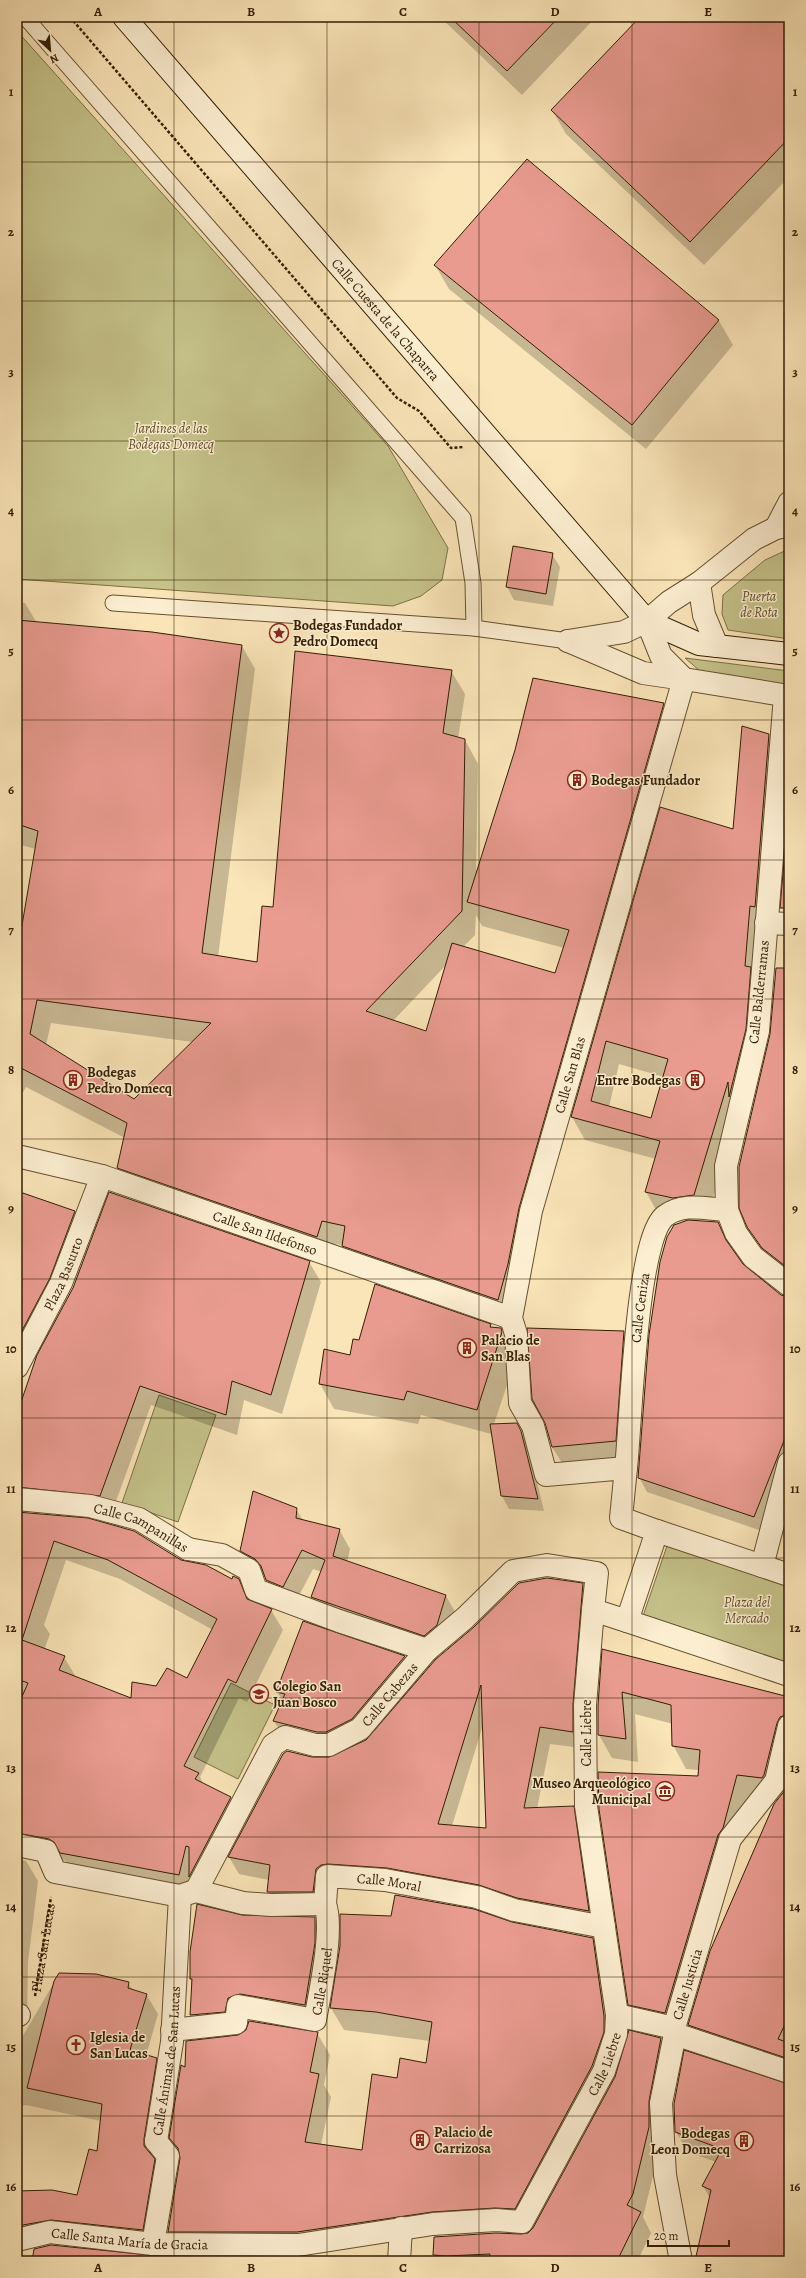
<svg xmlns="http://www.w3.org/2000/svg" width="806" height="2278" font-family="Alegreya,serif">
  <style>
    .green { fill: #c5c28a; stroke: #7c7046 }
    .shadow { fill: #0003; fill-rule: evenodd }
    .building { fill: #e99b90; stroke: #331e02; fill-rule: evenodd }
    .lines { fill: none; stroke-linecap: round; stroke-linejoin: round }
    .service-casing { stroke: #655030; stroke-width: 17 }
    .pedestrian-casing { stroke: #655030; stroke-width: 24 }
    .minor-casing { stroke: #655030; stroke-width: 24 }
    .tertiary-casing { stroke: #655030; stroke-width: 24 }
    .secondary-casing { stroke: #331e02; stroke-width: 24 }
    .path { stroke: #331e02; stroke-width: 2.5; stroke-dasharray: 3 2; stroke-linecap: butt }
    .service { stroke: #fceed1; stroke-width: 15 }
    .pedestrian { stroke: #fceed1; stroke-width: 22 }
    .minor { stroke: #fceed1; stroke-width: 22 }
    .tertiary { stroke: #fceed1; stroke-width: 22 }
    .secondary { stroke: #fceed1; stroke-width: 22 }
    .grid { fill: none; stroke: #331e02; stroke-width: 1; stroke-opacity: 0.55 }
    .labels { text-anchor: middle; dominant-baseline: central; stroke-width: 3; stroke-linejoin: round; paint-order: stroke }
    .street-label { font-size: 14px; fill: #331e02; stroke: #fceed1 }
    .park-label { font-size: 14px; font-style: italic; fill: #5f4f2b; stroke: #fceed1 }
    .poi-label { font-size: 14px; font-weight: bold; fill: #331e02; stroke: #fceed1; text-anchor: start }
    .neatline { fill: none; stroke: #331e02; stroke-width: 1.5 }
    .grid-label { font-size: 13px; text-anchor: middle; font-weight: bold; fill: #331e02 }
  </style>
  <rect width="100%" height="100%" fill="#fae5b8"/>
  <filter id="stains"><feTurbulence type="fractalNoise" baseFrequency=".005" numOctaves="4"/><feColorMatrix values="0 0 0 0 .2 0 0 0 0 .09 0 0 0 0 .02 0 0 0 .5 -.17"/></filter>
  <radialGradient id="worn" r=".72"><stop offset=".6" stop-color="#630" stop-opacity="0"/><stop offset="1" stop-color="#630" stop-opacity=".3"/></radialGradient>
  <g class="green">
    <path d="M17,31l371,415 60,102 -6,32 -21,16 -28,10 -376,-27z"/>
    <path d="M789,549v90l-61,-9 -6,-16 1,-19 42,-35z"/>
    <path d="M685,658l104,13v14l-89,-14z"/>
    <path d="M159,1395l57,20 -38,107 -56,-19z"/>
    <path d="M668,1543l121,40v82l-146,-49z"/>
    <path d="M231,1683l44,22 -37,74 -44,-22z"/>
  </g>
  <g class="shadow">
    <path d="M440,17h156l-74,78z"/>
    <path d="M641,17h148v160l-85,88 -138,-131 -14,-24z"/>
    <path d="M527,161l192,160 14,24 -87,104 -197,-160 -14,-24z"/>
    <path d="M552,554l8,13 -7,39 -39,-6 -7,-13z"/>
    <path d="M17,602l8,1 12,20 205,23 13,23 -37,288 40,6 16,-55 177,-237 14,23 -7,45 7,1 13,24 -2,111 188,-171 13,23 -145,505 -21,91 -154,-53 -14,-25 -8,-1 -5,16 -198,-68 -14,-24 7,-30 -99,-51 -9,16v-165h4l15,-89 -19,-5zM476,915l6,11 82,22 -8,26 -93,-27 12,-12zM447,964l-20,68 -34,-11zM51,1023l142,19 -59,59 -88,-56z"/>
    <path d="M769,735l13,23 -43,354 -32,106 -17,2 28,3 13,25 13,19 37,29 8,2v162l-27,71 -115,-39 -8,-15 49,-256 -29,-6 -13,-23 10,-33 -71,-19 -13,-23 89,-309 73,22zM619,1064l45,13 -12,42 -43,-12z"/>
    <path d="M789,814v106l-7,-13z"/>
    <path d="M789,969v311l-14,-11 -27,-42z"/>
    <path d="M17,1191l58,20 11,20 -69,124z"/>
    <path d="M309,1262l12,20 -39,132 -38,-14 -7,35 -86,-30 -40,110 -88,-7 -4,5 162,48 52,20 5,-2 12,22 21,9 12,20 -36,72 -8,-4 -39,79 4,8 27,13 11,20 -52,76 -117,-22 -7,-11 -34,-9 -8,1 -5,6 7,2 12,20 -10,81 -1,61 -10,9v-615zM66,1560l54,19 93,51 -25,50 -32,7 -24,12 -56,-22 -12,-20 -20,-7 6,-16 -6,-9z"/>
    <path d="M490,1325l2,3 8,1 16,29 -22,66h22l12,21 16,66 -35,-2 -7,-13 -10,-65 -1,3 -70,-19 -3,9 -84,-15 -14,-25 5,-33 26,5 9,-14z"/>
    <path d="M624,1332l11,19 -9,109 -62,6 -12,-19z"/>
    <path d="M296,1509l7,11 36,9 11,20 -3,13 99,34 11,19 -9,29 -125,-28 -11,-19 10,-25 -9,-3 -19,36 -16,-6 -12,-21 -14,-8 -11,-19z"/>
    <path d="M583,1584l10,17 -11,147 -32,-4 -13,65 36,-2 10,17 15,104 -260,-48 -15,28 -45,1 -10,-17 1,-12 -30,-6 -10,-17 54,-103 47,4 37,-17zM483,1725l5,104 -36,-3z"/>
    <path d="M303,1622l102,35 10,18 -52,62 -78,2 -11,-18 9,-20 -6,-9z"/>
    <path d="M603,1650l186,51v48l-12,52 -27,-4 -72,239 -36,-8 -13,-24 70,-234 -13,-1 -13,-24v-21l-38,-10 3,48 -26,-4 -13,-23z"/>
    <path d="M789,1785v289l-88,-29 -12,-20 86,-220z"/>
    <path d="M242,1916l72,2 8,13 -10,87 -64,-12 -50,22 -7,-13v-37z"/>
    <path d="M511,1923l81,16 13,22 11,93 -108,175 -327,24 -12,-22 12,-75 -11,-19 15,-69 132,-35 13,22 -6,30 7,12 -10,48 42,6 35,-72 28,-14 4,-24 -86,-11 -13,-22z"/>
    <path d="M59,1974l69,9 5,8 13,3 12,20 -12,42 10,3 12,20 -13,81 11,20 -12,70 -91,-11 -46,6v-53l61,4 20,-44 3,-31 -75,-16 -9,1v-73l4,6z"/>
    <path d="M661,2039l11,20 -12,88 -17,70 8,16 -13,27 4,1h-205l-3,-4 1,-20 87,-2 6,-1 6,-5z"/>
    <path d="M789,2085v176h-94l15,-63 -7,-12 13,-24 -28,-10 -12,-20z"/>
  </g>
  <g class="building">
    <path d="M450,17h109l-52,54z"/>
    <path d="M640,17h149v121l-99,104 -139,-132z"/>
    <path d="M527,159l192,161 -87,105 -198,-160z"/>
    <path d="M513,546l40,7 -7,41 -40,-7z"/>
    <path d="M17,620l135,12 90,13 -40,308 55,9 5,-56 11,1 22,-256 157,19 -9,63 22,6 -3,172 -96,100 60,20 26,-88 103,30 14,-43 -102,-28 48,-152 18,-72 131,25 -145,505 -11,56 -10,36 -156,-54 3,-20 -23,-5 -5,16 -200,-69 10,-45 -110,-57v-129h3l18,-106 -21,-7zM37,1000l174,23 -77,76 -104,-65z"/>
    <path d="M742,726l27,8 -14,173 -5,-1 -5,60 6,1 -5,62 -17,68 -1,-15 -34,113 -21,3 -28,-6 15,-51 -89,-24 89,-310 73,22zM606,1041l62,18 -17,59 -60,-17z"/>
    <path d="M789,802v106h-9z"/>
    <path d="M776,968h13v301l-27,-21 -15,-21 -8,-19v-41l31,-133z"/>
    <path d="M17,1191l58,20 -25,67 -33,62z"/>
    <path d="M109,1192l201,69 -39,134 -39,-14 -6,34 -86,-29 -40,110 -83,-9v-73l20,-59 36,-67z"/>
    <path d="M688,1220l30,2 8,18 17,24 38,31 8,2v131l-35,89 -116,-39 11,-143 11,-73 7,-25 7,-12z"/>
    <path d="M375,1284l116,40 -1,3 11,1 1,4 -25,78 -70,-19 -3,9 -85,-16 5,-35 26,6 3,-16 6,1z"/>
    <path d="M527,1328l97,3 -8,110 -64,6 -7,-24 -13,-24z"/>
    <path d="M517,1423l4,8 17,68 -37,-3 -11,-72z"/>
    <path d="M253,1491l44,17 -1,10 44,11 -7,27 113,39 -9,30 -13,11 -113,-39 14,-37 -23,-10 -19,37 -17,-7 -5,-14 -6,-7 -15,-8z"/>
    <path d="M17,1512l71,6 46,13 47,29 25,5 26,14 1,-3 6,3 8,20 25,10 -36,74 -8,-4 -44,87 15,7 -4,6 36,18 -42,80v-30l-3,-1 -7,29 -119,-22 -6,-11 -5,-3 -32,-6v-125l11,-25 -11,-4zM54,1541l54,19 109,59 -30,59 -20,-10 -11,18 -24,-4 -1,16 -72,-28 6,-14 -43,-16z"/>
    <path d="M547,1578l36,5 -10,121v28l-33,-5 -16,81 50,-2 15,105 -72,-13 -38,-13 -92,-17 -59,-4 -7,1 -5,4 -3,23h-46l3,-27 -42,-8 55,-103 4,-3 25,6h17l37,-17 70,-81 38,-32 45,-44zM481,1685l5,143 -48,-4z"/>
    <path d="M303,1621l102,35 -53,63 -26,13h-9l-44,-11 12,-27 -9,-2z"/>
    <path d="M602,1649l187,48v17l-9,3 -3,6 -13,52 -2,3 -25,-3 -14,53 -5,7 -53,178 -37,-8 -29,-196 -1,-37 100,4 2,-26 -28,-4 -1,-41 -49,-13 4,47 -28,-4v-30z"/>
    <path d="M789,1780v236l-11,23 11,4v16l-101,-34 22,-74 64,-147 12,-15z"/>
    <path d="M395,1895l79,14 38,13 81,16 11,78v16l-12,34 -77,143 -20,-1 -63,4 -135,20h-129l12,-74 -2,-10 -9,-10 12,-73 4,2 1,-26 52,-6 8,-5 3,-9 69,11 -8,40 9,2 -14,68 57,8 10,-76 25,4 3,-20 26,5 6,-41 -56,-10 -46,-4 10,-62v-32l51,2z"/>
    <path d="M197,1904l45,11 73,2v26l-10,62 -65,-11 -12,4 -3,14 -35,3 2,-36h-2v-27z"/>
    <path d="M59,1973l37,1 33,8 -1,6 19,6 -17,56 27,8 -13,81v7l11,13 -12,71 -92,-10 -34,6v-35l35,-1 25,5 12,-46 8,2 5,-47 -75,-16 27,-107z"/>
    <path d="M629,2030l32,8 -12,63v26l-16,67 -6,11 14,7 -24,49h-128l1,-7 -44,2 -13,-1 1,-18 62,-4 25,1 7,-1 5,-5 82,-151z"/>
    <path d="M684,2050l105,34v177h-94l16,-71 -9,-4 20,-37 -47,-17 -1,-28z"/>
    <path d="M51,2245l118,12v4h-137l2,-12z"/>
  </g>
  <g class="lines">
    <g class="service-casing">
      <g id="service">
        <path d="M25,17l438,501 10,65 1,45"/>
        <path d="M113,603l361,25 94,13"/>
      </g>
    </g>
    <g class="pedestrian-casing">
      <g id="pedestrian">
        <path id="s2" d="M17,1499l73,7 49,13 49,30"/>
        <path d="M17,2016l2,-1"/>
        <path id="s3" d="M172,2030l64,-7 2,-17 77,14c5,-28 19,-91 10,-116"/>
        <path d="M153,2244l15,-88 -12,-15"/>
      </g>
    </g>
    <g class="minor-casing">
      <g id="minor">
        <path d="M568,641l75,32 41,6 -153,532 -20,107 5,16 4,69 13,23 13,49 80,-7 -5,50 36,13"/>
        <path d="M568,641l56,-9 23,-11 14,35 23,23 105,17"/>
        <path d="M785,696l-27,335 -32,135 1,44 9,23 17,24 36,28"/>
        <path d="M766,923l23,1"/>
        <path id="s4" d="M17,1156l85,20 409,142"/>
        <path id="s5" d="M17,1367l44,-84 41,-107"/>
        <path id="s6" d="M626,1468c5,-45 10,-229 39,-252 18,-14 41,-7 62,-6"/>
        <path d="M188,1549l34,6 27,15 7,20 83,31 88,29"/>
        <path d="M762,1566l27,-103"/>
        <path d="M789,1575l-132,-44 -30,90 162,54"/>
        <path d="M17,1845l29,6 9,21 125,24 15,-5"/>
        <path id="s7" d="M196,1891l77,-146 12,-8 30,8h14l31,-16 67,-79 38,-32 48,-47 34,-6 50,8 -4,37 34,11"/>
        <path id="s8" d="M196,1891l47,12 28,2 54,-1 2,-28 58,4 92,17 37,13 90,17"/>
        <path d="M617,2015l57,13"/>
        <path d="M675,2034l114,38"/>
        <path id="s9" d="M156,2141l16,-99 8,-146"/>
        <path id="s10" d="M17,2240l33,-8 103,12 145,1 135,-21 63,-4 26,2 82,-151 12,-37 1,-19 -31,-209 -1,-101 8,-95"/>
        <path d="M399,2261l2,-33"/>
        <path id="s11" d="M681,2261l-16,-86 -4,-72 14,-69 -1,-6 56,-189 46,-58 13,-55"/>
      </g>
    </g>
    <g class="tertiary-casing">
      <g id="tertiary">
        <path d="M776,528l13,-25"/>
        <path d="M699,583l5,32 13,31"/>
        <path d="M647,621l22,-19 30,-19 55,-44 22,-11 13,-2"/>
      </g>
    </g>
    <g class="secondary-casing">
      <g id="secondary">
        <path id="s12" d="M124,17l523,604 52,23 90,10"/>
      </g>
    </g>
    <g class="path">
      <path d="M70,17l327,381 22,13 32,37 13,-1"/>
      <path id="s1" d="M35,1996l16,-99"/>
    </g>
    <use href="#service" class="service"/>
    <use href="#pedestrian" class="pedestrian"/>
    <use href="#minor" class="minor"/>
    <use href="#tertiary" class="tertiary"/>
    <use href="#secondary" class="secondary"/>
  </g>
  <path class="grid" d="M174,17v2244M327,17v2244M479,17v2244M632,17v2244M17,162h772M17,301h772M17,441h772M17,580h772M17,720h772M17,860h772M17,999h772M17,1139h772M17,1279h772M17,1418h772M17,1558h772M17,1698h772M17,1837h772M17,1977h772M17,2116h772"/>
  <defs>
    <g id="sight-ring" transform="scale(1)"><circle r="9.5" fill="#fceed1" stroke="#8f2418" stroke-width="1.5"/><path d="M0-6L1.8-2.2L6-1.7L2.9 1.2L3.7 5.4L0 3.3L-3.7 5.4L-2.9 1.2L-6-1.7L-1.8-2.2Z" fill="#8f2418"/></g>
    <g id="building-ring" transform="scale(1)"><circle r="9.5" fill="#fceed1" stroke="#8f2418" stroke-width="1.5"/><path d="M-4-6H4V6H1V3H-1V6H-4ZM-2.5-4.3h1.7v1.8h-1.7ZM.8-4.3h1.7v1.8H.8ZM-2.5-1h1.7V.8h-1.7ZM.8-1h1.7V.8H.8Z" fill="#8f2418"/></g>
    <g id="school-ring" transform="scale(1)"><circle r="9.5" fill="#fceed1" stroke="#8f2418" stroke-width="1.5"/><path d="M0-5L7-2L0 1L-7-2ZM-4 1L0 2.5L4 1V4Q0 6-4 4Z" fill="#8f2418"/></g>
    <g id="museum-ring" transform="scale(1)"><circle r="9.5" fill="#fceed1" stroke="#8f2418" stroke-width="1.5"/><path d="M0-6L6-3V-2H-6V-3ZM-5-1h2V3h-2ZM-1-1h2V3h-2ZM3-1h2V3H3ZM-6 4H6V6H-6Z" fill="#8f2418"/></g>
    <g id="church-ring" transform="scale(1)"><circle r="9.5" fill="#fceed1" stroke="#8f2418" stroke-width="1.5"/><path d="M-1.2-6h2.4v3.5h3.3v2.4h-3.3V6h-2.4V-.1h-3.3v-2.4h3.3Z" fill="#8f2418"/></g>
  </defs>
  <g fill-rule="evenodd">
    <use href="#sight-ring" x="279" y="633"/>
    <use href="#building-ring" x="577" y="780"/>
    <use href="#building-ring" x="73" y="1080"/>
    <use href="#building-ring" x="695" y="1080"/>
    <use href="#building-ring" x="467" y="1348"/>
    <use href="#school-ring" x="259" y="1694"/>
    <use href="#museum-ring" x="665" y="1791"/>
    <use href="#church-ring" x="76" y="2045"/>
    <use href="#building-ring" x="420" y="2140"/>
    <use href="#building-ring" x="744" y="2141"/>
  </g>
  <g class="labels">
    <g class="street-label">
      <text stroke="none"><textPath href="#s12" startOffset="400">Calle Cuesta de la Chaparra</textPath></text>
      <text transform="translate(759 992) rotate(-84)">Calle Balderramas</text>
      <text transform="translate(570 1075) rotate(-74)">Calle San Blas</text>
      <text stroke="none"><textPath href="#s4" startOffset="260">Calle San Ildefonso</textPath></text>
      <text stroke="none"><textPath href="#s5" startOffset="104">Plaza Basurto</textPath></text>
      <text stroke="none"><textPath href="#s6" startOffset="161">Calle Ceniza</textPath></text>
      <text stroke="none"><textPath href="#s2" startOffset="129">Calle Campanillas</textPath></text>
      <text stroke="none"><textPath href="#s7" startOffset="305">Calle Cabezas</textPath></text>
      <text transform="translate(586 1733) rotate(-90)">Calle Liebre</text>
      <text stroke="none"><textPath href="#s8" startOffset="221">Calle Moral</textPath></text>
      <text stroke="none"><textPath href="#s1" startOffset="49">Plaza San Lucas</textPath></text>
      <text stroke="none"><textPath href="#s3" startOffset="199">Calle Riquel</textPath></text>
      <text stroke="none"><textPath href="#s11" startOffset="282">Calle Justicia</textPath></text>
      <text stroke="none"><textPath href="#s9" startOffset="81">Calle Ánimas de San Lucas</textPath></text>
      <text stroke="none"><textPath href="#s10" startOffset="687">Calle Liebre</textPath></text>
      <text stroke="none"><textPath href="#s10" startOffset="114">Calle Santa María de Gracia</textPath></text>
    </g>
    <g class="park-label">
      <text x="171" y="428">Jardines de las<tspan x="171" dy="16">Bodegas Domecq</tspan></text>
      <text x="759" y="596">Puerta<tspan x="759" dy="16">de Rota</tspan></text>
      <text x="747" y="1602">Plaza del<tspan x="747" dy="16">Mercado</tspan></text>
    </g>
    <g class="poi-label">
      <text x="293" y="625">Bodegas Fundador<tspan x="293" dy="16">Pedro Domecq</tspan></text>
      <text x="591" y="780">Bodegas Fundador</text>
      <text x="87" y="1072">Bodegas<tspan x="87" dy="16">Pedro Domecq</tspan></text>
      <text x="681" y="1080" text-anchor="end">Entre Bodegas</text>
      <text x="481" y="1340">Palacio de<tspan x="481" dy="16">San Blas</tspan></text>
      <text x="273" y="1686">Colegio San<tspan x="273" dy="16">Juan Bosco</tspan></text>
      <text x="651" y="1783" text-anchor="end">Museo Arqueológico<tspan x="651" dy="16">Municipal</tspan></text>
      <text x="90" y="2037">Iglesia de<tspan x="90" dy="16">San Lucas</tspan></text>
      <text x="434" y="2132">Palacio de<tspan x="434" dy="16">Carrizosa</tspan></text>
      <text x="730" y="2133" text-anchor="end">Bodegas<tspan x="730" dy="16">Leon Domecq</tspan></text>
    </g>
  </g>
  <rect width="806" height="2278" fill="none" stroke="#fae5b8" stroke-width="44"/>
  <g transform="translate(50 50) rotate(154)" stroke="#fceed1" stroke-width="3" paint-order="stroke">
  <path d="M0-3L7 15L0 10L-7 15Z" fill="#331e02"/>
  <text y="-6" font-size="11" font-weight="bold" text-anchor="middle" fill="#331e02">N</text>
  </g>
  <path d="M648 2240v6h81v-6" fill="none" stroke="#331e02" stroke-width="2"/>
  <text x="654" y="2240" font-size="12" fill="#331e02" stroke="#fceed1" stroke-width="3" paint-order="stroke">20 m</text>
  <rect x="22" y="22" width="762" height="2234" class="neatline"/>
  <g class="grid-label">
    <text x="98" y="16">A</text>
    <text x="251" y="16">B</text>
    <text x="403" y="16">C</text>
    <text x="555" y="16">D</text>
    <text x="708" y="16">E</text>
    <text x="11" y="96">1</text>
    <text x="795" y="96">1</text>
    <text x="11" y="236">2</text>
    <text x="795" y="236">2</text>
    <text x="11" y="376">3</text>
    <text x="795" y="376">3</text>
    <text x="11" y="515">4</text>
    <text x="795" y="515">4</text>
    <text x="11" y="655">5</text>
    <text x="795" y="655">5</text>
    <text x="11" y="794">6</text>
    <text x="795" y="794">6</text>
    <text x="11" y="934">7</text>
    <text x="795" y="934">7</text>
    <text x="11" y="1074">8</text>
    <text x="795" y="1074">8</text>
    <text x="11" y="1213">9</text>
    <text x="795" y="1213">9</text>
    <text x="11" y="1353">10</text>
    <text x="795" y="1353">10</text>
    <text x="11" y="1493">11</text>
    <text x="795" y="1493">11</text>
    <text x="11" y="1632">12</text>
    <text x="795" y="1632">12</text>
    <text x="11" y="1772">13</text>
    <text x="795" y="1772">13</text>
    <text x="11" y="1911">14</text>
    <text x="795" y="1911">14</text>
    <text x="11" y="2051">15</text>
    <text x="795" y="2051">15</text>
    <text x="11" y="2191">16</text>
    <text x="795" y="2191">16</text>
    <text x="98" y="2272">A</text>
    <text x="251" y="2272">B</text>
    <text x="403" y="2272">C</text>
    <text x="555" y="2272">D</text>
    <text x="708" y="2272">E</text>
  </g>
  <rect width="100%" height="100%" filter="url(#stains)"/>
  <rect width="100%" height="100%" fill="url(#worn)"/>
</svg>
